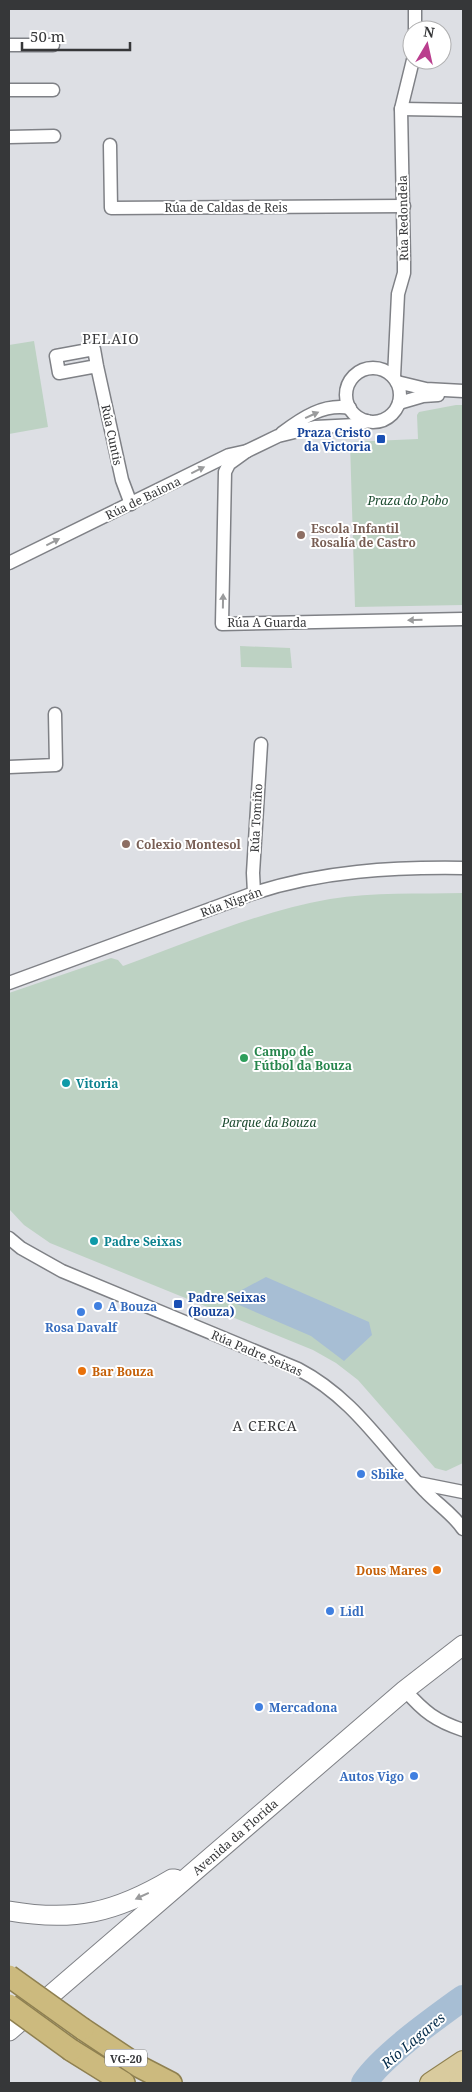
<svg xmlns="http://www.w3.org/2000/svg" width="472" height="2092" font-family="'Noto Serif',serif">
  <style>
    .green { fill: #bdd2c3 }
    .water { fill: #a7bed4 }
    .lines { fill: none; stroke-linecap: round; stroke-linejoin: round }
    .river { stroke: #a7bed4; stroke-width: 26 }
    .minor-casing { stroke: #7f8186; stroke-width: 15 }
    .secondary-casing { stroke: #7f8186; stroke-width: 21 }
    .primary-casing { stroke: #8f8050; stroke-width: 22 }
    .trunk-casing { stroke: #8f8050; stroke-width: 24 }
    .minor { stroke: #fff; stroke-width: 12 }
    .secondary { stroke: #fff; stroke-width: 19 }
    .primary { stroke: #d9cb9e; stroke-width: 20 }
    .trunk { stroke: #ccba7e; stroke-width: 21 }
    .trunk-bridge-casing { stroke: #8f8050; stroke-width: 24; stroke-linecap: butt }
    .trunk-bridge { stroke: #ccba7e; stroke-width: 21 }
    .oneway { fill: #9a9b9c }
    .transit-dot { fill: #1a4fb4; stroke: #fff; stroke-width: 2 }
    .education-dot { fill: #8d6e63; stroke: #fff; stroke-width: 2 }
    .leisure-dot { fill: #2e9e5b; stroke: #fff; stroke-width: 2 }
    .culture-dot { fill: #0f9aa8; stroke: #fff; stroke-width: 2 }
    .shop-dot { fill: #3f7fe0; stroke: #fff; stroke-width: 2 }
    .food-dot { fill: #e8710a; stroke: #fff; stroke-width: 2 }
    .labels { text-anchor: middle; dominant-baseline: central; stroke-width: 4; stroke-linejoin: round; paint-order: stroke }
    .shield { fill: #fff; stroke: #727374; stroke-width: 1 }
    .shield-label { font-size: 11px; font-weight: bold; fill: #363739 }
    .street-label { font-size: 12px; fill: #363739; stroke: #fff }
    .transit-label { font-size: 12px; font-weight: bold; fill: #164399; stroke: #fff; text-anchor: end }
    .park-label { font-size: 12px; font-style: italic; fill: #1b4b2f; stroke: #fff }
    .education-label { font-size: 12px; font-weight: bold; fill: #785e54; stroke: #fff; text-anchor: start }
    .leisure-label { font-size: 12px; font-weight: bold; fill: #27864d; stroke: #fff; text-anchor: start }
    .culture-label { font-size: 12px; font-weight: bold; fill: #0d838f; stroke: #fff; text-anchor: start }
    .shop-label { font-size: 12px; font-weight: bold; fill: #366cbe; stroke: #fff; text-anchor: start }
    .food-label { font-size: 12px; font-weight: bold; fill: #c56008; stroke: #fff; text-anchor: start }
    .neighbourhood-label { font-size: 14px; letter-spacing: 1px; fill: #363739; stroke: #fff }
    .water-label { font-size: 14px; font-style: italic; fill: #042b4a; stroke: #fff }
  </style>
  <rect width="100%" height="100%" fill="#dddfe4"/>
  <g class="green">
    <path d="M34,341l14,86 -39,7v-89z"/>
    <path d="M456,405h7v200l-108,2 -5,-165 68,-3 -1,-24 2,-3z"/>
    <path d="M240,646l50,2 2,20 -51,-1z"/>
    <path d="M463,893v570l-17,8 -11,-3 -77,-88 -22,-17 -23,-13 -263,-107 -26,-18 -15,-16v-216l102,-35 7,2 5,6c67,-24 136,-55 207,-67 44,-7 89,-5 133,-6z"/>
  </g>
  <path class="water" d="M266,1277l103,45 3,13 -28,26 -33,-25 -86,-37z"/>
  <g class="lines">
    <path class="river" d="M364,2083c19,-28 70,-64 99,-85"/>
    <g class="minor-casing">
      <g id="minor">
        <path d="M415,9v21"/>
        <path d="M9,45h44"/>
        <path d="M9,90h44"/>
        <path d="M401,109l62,1"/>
        <path d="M9,137l45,-1"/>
        <path d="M110,145l1,63 293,-2"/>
        <path d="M97,366l-38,7 -3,-17 38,-7 3,17 25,114 9,24"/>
        <circle cx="373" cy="395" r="27"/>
        <path d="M394,377l4,-83 6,-21v-12l-3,-152 12,-49"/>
        <path d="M397,382l29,7 37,2"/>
        <path d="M399,403l24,-7 15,-1"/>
        <path d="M282,433c20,-15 42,-30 68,-25"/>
        <path d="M247,451l-18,13 -4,8 -3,152 241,-5"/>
        <path d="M9,563l220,-108 18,-4 31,-15 37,-9 41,-2 11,-4"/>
        <path d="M9,767l47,-2 -1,-51"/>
        <path d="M254,893l-1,-20 8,-129"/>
        <path d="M9,983l245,-90c68,-22 138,-26 209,-25"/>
        <path d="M9,1238l12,10 41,23 236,98c57,30 84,78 127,122 12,13 28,23 38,38"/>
        <path d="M418,1483l45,9"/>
        <path d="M405,1690c19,22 31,31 58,40"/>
      </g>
    </g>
    <g class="secondary-casing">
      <g id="secondary">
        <path d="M9,1911c65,11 106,2 163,-32h3"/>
        <path d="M9,2031l396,-341 58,-45"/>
      </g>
    </g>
    <g class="primary-casing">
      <g id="primary">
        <path d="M430,2083l33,-22"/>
        <path d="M460,2083l3,-2"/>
      </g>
    </g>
    <g class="trunk-casing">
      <g id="trunk">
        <path d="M83,2029l57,38 31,16"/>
        <path d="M71,2050l53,33"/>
      </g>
    </g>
    <use href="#minor" class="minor"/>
    <use href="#secondary" class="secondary"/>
    <use href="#primary" class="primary"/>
    <use href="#trunk" class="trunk"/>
    <g class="trunk-bridge-casing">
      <g id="trunk-bridge">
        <path d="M9,1976l74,53"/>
        <path d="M9,2005l62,45"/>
      </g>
    </g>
    <use href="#trunk-bridge" class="trunk-bridge"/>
  </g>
  <defs><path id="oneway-solid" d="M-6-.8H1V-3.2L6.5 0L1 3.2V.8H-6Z" transform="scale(1.25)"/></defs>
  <g class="oneway">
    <use href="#oneway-solid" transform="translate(312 415) rotate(-24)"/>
    <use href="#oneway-solid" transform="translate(198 470) rotate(-26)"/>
    <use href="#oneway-solid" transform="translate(53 542) rotate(-27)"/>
    <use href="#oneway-solid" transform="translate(223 601) rotate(-89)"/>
    <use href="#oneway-solid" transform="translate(415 620) rotate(179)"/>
    <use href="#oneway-solid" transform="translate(142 1896) rotate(155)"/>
  </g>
  <g class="transit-dot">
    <rect x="376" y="434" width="10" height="10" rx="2.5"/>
    <rect x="173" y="1299" width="10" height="10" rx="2.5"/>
  </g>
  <g class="education-dot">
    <circle cx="301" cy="535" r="5"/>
    <circle cx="126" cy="844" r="5"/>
  </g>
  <circle class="leisure-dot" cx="244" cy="1058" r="5"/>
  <g class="culture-dot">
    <circle cx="66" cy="1083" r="5"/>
    <circle cx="94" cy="1241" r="5"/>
  </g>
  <g class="shop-dot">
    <circle cx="98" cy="1306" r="5"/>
    <circle cx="81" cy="1312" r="5"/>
    <circle cx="361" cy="1474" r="5"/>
    <circle cx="330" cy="1611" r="5"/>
    <circle cx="259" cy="1707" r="5"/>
    <circle cx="414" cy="1776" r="5"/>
  </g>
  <g class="food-dot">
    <circle cx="82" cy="1371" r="5"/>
    <circle cx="437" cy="1570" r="5"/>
  </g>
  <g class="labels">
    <rect class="shield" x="105" y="2049.5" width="42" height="17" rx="4"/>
    <g class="shield-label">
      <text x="126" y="2058">VG-20</text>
    </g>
    <g class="street-label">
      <text x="226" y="207">Rúa de Caldas de Reis</text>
      <text transform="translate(403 218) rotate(-91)">Rúa Redondela</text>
      <text transform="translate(112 435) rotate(78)">Rúa Cuntis</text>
      <text transform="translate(143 498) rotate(-26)">Rúa de Baiona</text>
      <text x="267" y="622">Rúa A Guarda</text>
      <text transform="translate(256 818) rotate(-87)">Rúa Tomiño</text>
      <text transform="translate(231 902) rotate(-20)">Rúa Nigrán</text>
      <text transform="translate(257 1353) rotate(23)">Rúa Padre Seixas</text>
      <text transform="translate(235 1837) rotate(-41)">Avenida da Florida</text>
    </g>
    <g class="transit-label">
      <text x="371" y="432">Praza Cristo<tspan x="371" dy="14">da Victoria</tspan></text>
      <text x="188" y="1297" text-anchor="start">Padre Seixas<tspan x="188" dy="14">(Bouza)</tspan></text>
    </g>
    <g class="park-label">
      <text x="408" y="500">Praza do Pobo</text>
      <text x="269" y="1122">Parque da Bouza</text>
    </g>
    <g class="education-label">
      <text x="311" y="528">Escola Infantil<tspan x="311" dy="14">Rosalía de Castro</tspan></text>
      <text x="136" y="844">Colexio Montesol</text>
    </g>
    <g class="leisure-label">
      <text x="254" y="1051">Campo de<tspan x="254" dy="14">Fútbol da Bouza</tspan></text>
    </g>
    <g class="culture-label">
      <text x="76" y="1083">Vitoria</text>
      <text x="104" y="1241">Padre Seixas</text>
    </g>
    <g class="shop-label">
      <text x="108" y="1306">A Bouza</text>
      <text x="81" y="1327" text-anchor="middle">Rosa Davalf</text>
      <text x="371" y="1474">Sbike</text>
      <text x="340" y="1611">Lidl</text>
      <text x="269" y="1707">Mercadona</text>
      <text x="404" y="1776" text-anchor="end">Autos Vigo</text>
    </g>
    <g class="food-label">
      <text x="92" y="1371">Bar Bouza</text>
      <text x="427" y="1570" text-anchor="end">Dous Mares</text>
    </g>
    <g class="neighbourhood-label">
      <text x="111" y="338">PELAIO</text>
      <text x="265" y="1425">A CERCA</text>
    </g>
    <g class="water-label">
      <text transform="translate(413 2040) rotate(-40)">Río Lagares</text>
    </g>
  </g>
  <rect width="472" height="2092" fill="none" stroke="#363739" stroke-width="20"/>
  <g transform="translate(427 45) rotate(9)"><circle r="24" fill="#ffffff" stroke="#afafb0"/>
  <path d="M0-4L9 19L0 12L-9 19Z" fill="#ba3e8e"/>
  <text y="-8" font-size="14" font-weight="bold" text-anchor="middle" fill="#363739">N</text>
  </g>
  <path d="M22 42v8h108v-8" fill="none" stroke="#363739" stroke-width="2.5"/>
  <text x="30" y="42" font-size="15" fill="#363739" stroke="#ffffff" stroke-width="4" paint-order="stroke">50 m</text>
</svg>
